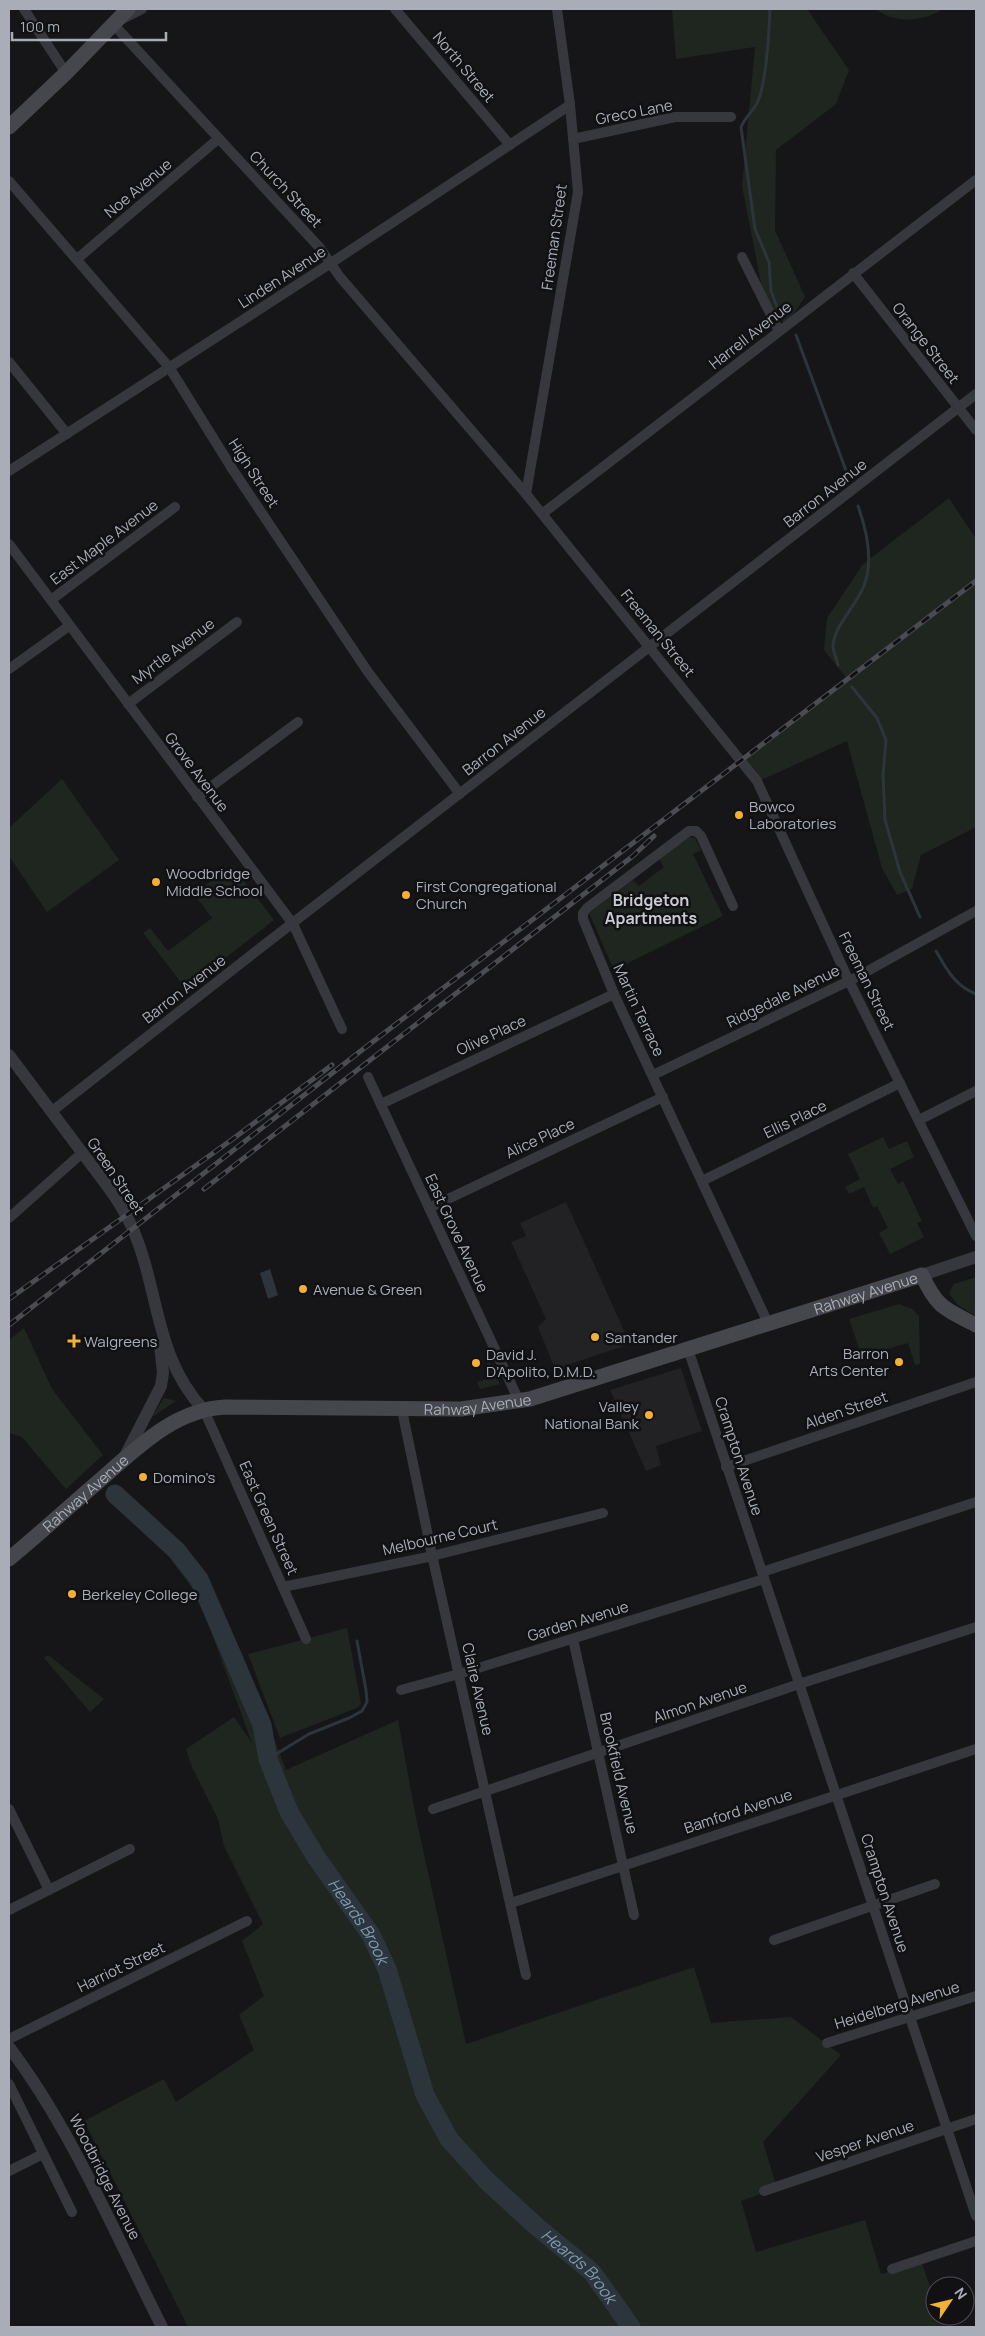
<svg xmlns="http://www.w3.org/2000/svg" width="985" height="2336" font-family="Manrope,sans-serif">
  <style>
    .built { fill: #222225 }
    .green { fill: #1e261f }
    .water { fill: #2c353c }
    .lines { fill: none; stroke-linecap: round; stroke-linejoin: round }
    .stream { stroke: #2c353c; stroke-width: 3 }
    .river { stroke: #2c353c; stroke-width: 19 }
    .minor { stroke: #37383d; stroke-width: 10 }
    .tertiary { stroke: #37383d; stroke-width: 12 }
    .secondary { stroke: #45474d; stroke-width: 15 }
    .rail-casing { stroke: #4a4c52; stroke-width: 5 }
    .rail { stroke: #111113; stroke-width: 3; stroke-dasharray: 9; stroke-linecap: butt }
    .poi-dot { fill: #f2b134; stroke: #111113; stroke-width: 2 }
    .labels { text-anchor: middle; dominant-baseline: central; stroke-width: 5; stroke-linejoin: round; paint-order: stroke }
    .street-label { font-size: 15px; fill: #a8adb8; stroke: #111113 }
    .poi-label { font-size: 15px; fill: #a8adb8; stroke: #111113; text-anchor: start }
    .neighbourhood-label { font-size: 16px; font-weight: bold; fill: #c9ccd4; stroke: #111113 }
    .water-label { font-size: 16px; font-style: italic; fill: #7f9bb3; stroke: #111113 }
  </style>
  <rect width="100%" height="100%" fill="#161618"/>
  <g class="built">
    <path d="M566,1202l64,142 -75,25 -17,-42 8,-8 -35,-77 15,-6 -6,-13z"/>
    <path d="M681,1368l21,63 -46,15 5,19 -15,6 -36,-81z"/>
  </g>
  <g class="green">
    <path d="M672,9h135l42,61 -13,34 -60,46 -1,80 30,67 -19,28 -22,-26 -22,-113 13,-139 -79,12z"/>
    <path d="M876,9h67c-20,13 -48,15 -67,0z"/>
    <path d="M949,498l27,41v288l-55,28 -9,34 -15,6 -15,-27 -35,-127 -92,42 -15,-24 108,-79 -24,-30 3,-32 36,-54z"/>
    <path d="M62,779l57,81 -72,52 -38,-56v-28z"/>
    <path d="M688,837l7,1 6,12 -8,4 30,62 -109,54 -25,-57 44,-33 6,6 25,-19 -5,-8z"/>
    <path d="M232,865l42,55 -88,69 -43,-56 7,-5 18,23 44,-33 -18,-24z"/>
    <path d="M883,1137l6,12 18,-8 7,16 -24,12 8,15 5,-3 19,40 -5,2 7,14 -34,17 -11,-21 9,-5 -11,-22 -4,2 -9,-21 -15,7 -4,-7 15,-8 -12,-25z"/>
    <path d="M976,1277v39l-18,-11 -9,-12 5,-9z"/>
    <path d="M899,1304l13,5 7,7 1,48 -5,1 -7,-22 -27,8 -3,8 -14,3 -15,-43z"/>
    <path d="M24,1328l28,61 51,66 -37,34 -44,-52 -13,-4v-93z"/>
    <path d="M483,1348l17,36 -20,5 -3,-7 14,-4z"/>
    <path d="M164,1398l12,3 -24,16z"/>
    <path d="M122,1489l72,70 48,94 44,117 112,-50 18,98 50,226 228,-77 17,56 80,-6 50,38 -78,87 14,46 -36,13 15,51 109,-32 16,54 40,-13 14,39v16h6l4,11h-757l-104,-206 80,-42 12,23 78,-52 -15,-35 25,-19 -22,-55 21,-17 -39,-78 -6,-27 -26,-52 -6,-18 48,-32 18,26 -54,-147 -35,-47 -54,-50z"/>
    <path d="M347,1628l14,76 -4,4 -77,30 -32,-84z"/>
    <path d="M48,1655l56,44 -14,13 -46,-54z"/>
  </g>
  <path class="water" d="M270,1269l8,26 -10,4 -8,-26z"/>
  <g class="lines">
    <g class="stream">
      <path d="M770,9c-1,22 -3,78 -14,96 -5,8 -11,13 -15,22l14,102 14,33 2,29 8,21"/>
      <path d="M796,335l52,141"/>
      <path d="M838,665c-1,-6 -5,-13 -5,-19 1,-20 22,-39 30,-58 11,-25 4,-57 -5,-82"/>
      <path d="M852,687l25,31 9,22 -3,35 2,45 15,52 20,45"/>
      <path d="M936,951c11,19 19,35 40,43"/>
      <path d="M268,1759l41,-25 40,-16 13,-7 5,-9 -1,-12 -9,-49"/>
    </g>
    <path class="river" id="s1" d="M115,1494l62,57 22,28 63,146 6,34 21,53 27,45 55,78 16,34 38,126 24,44 37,41 50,46 56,46 39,55"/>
    <g class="minor">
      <path d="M24,9l42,64"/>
      <path d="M395,9l115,136"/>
      <path d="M557,9l13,96 8,87 -52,302 231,287 92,200 127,255"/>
      <path d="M122,19l20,-10"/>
      <path d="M114,25l206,223 20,29 186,217"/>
      <path d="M573,139l102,-22h56"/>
      <path d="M9,181l160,186 64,103 135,202 92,122"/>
      <path d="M742,257l37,74"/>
      <path d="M77,259l141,-120"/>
      <path d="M853,273l123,157"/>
      <path d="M9,362l58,72"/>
      <path d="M9,471l322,-208 239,-158"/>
      <path d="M542,514l434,-334"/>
      <path d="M9,544l284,380 49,105"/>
      <path d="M51,600l124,-93"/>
      <path d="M9,669l60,-43"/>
      <path d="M128,704l109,-82"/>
      <path d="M197,797l101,-75"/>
      <path d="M733,906l-32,-70 -5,-5h-7l-102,77 -4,5v6l31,75 154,329"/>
      <path d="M653,1075l202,-97 121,-67"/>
      <path d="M368,1077l151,324"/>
      <path d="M381,1104l233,-110"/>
      <path d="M51,1112l208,-163 717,-555"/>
      <path d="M919,1120l57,-29"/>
      <path d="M702,1181l198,-98"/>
      <path d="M429,1208l234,-111"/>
      <path d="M9,1218l73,-65"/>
      <path d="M688,1349l288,867"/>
      <path d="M204,1410l102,229"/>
      <path d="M402,1410l30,145 94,420"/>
      <path d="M726,1467l250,-85"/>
      <path d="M762,1572l214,-70"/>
      <path d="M283,1587l145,-30 175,-44"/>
      <path d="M573,1639l61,276"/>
      <path d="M401,1690l58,-16 305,-95"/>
      <path d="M9,1809l40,81"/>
      <path d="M433,1809l366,-125 177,-57"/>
      <path d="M511,1903l465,-154"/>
      <path d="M9,1910l121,-61"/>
      <path d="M774,1940l161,-56"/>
      <path d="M9,2039l238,-118"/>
      <path d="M827,2043l149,-47"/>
      <path d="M9,2084l63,128"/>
      <path d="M9,2171l34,-17"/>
      <path d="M764,2191l212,-72"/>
      <path d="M892,2269l84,-28"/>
    </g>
    <g class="tertiary">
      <path d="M9,1055c25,33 50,67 75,100 17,23 35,44 47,70 29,63 22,131 73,185"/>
      <path d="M922,1275l54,-18"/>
      <path d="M125,1456l36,-70 2,-13 -3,-28"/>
      <path d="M9,2047c63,83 106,187 153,280"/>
    </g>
    <g class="secondary">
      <path d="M9,127l57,-54 62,-64"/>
      <path id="s2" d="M9,1559c30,-25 60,-52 90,-78 37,-32 74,-71 126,-74l236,2 69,-10 392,-124c15,33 23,34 54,50"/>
    </g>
    <g class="rail-casing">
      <g id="rail">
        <path d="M204,1189l429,-333 21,-20"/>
        <path d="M9,1299l221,-158 102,-76"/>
        <path d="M9,1325l353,-275 614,-469"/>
      </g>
    </g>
    <use href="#rail" class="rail"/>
  </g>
  <g class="poi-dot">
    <circle cx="739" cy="815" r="5"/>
    <circle cx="156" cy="882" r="5"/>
    <circle cx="406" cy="895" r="5"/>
    <circle cx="303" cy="1289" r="5"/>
    <circle cx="595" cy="1337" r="5"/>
    <path d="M71.5 1333.5h5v5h5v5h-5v5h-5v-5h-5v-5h5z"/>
    <circle cx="899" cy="1362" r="5"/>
    <circle cx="476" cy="1363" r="5"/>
    <circle cx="649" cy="1415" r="5"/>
    <circle cx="143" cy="1477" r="5"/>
    <circle cx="72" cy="1594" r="5"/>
  </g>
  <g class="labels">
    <g class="street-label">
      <text transform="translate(464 67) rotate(50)">North Street</text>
      <text transform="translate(634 112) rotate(-11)">Greco Lane</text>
      <text transform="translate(138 188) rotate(-40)">Noe Avenue</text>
      <text transform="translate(286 189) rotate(47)">Church Street</text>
      <text transform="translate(554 237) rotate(-82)">Freeman Street</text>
      <text transform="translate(282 277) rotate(-33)">Linden Avenue</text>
      <text transform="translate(750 335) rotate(-38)">Harrell Avenue</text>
      <text transform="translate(926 343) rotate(52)">Orange Street</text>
      <text transform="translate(254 473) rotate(57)">High Street</text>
      <text transform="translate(825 493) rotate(-38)">Barron Avenue</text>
      <text transform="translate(104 542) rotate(-37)">East Maple Avenue</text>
      <text transform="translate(658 633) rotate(51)">Freeman Street</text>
      <text transform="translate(173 651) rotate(-37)">Myrtle Avenue</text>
      <text transform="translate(504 741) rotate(-38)">Barron Avenue</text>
      <text transform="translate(197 772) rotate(53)">Grove Avenue</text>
      <text transform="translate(867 981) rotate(64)">Freeman Street</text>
      <text transform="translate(184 989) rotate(-38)">Barron Avenue</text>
      <text transform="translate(783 996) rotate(-26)">Ridgedale Avenue</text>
      <text transform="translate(639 1010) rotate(65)">Martin Terrace</text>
      <text transform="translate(491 1035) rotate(-25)">Olive Place</text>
      <text transform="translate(795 1119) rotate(-26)">Ellis Place</text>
      <text transform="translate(540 1138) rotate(-25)">Alice Place</text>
      <text transform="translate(116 1176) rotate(56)">Green Street</text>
      <text transform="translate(457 1233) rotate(65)">East Grove Avenue</text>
      <text stroke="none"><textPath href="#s2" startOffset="926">Rahway Avenue</textPath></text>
      <text stroke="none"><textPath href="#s2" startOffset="521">Rahway Avenue</textPath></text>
      <text transform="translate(846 1410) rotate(-19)">Alden Street</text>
      <text transform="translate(739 1456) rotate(72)">Crampton Avenue</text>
      <text stroke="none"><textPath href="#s2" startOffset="101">Rahway Avenue</textPath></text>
      <text transform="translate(269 1518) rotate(66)">East Green Street</text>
      <text transform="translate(440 1537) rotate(-13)">Melbourne Court</text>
      <text transform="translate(578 1621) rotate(-17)">Garden Avenue</text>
      <text transform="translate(478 1689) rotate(77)">Claire Avenue</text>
      <text transform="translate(700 1702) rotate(-19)">Almon Avenue</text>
      <text transform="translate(619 1773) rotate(77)">Brookfield Avenue</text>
      <text transform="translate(738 1811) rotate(-18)">Bamford Avenue</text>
      <text transform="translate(885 1893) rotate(72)">Crampton Avenue</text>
      <text transform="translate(121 1967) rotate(-26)">Harriot Street</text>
      <text transform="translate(897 2005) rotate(-17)">Heidelberg Avenue</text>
      <text transform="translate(865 2141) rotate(-19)">Vesper Avenue</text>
      <text transform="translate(105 2177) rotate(63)">Woodbridge Avenue</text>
    </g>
    <g class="poi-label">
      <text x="749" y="806">Bowco<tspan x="749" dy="17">Laboratories</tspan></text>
      <text x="166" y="873">Woodbridge<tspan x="166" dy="17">Middle School</tspan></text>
      <text x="416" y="886">First Congregational<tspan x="416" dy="17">Church</tspan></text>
      <text x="313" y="1289">Avenue &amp; Green</text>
      <text x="605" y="1337">Santander</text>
      <text x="84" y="1341">Walgreens</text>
      <text x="889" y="1353" text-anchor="end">Barron<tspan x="889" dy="17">Arts Center</tspan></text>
      <text x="486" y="1354">David J.<tspan x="486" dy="17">D’Apolito, D.M.D.</tspan></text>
      <text x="639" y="1406" text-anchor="end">Valley<tspan x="639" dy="17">National Bank</tspan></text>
      <text x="153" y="1477">Domino's</text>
      <text x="82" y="1594">Berkeley College</text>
    </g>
    <g class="neighbourhood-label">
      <text x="651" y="900">Bridgeton<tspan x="651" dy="18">Apartments</tspan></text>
    </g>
    <g class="water-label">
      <text stroke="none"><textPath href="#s1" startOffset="500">Heards Brook</textPath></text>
      <text stroke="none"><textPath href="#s1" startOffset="920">Heards Brook</textPath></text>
    </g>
  </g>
  <rect width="985" height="2336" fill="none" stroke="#a8adb8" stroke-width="20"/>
  <g transform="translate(950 2301) rotate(55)"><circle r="24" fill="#111113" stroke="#4d4f55"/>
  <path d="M0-4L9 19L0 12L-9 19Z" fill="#f2b134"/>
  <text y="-8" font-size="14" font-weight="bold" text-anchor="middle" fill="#a8adb8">N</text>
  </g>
  <path d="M12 32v8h154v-8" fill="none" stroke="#a8adb8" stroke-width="2.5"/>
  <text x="20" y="32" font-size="15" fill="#a8adb8" stroke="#111113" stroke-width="4" paint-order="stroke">100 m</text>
</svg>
